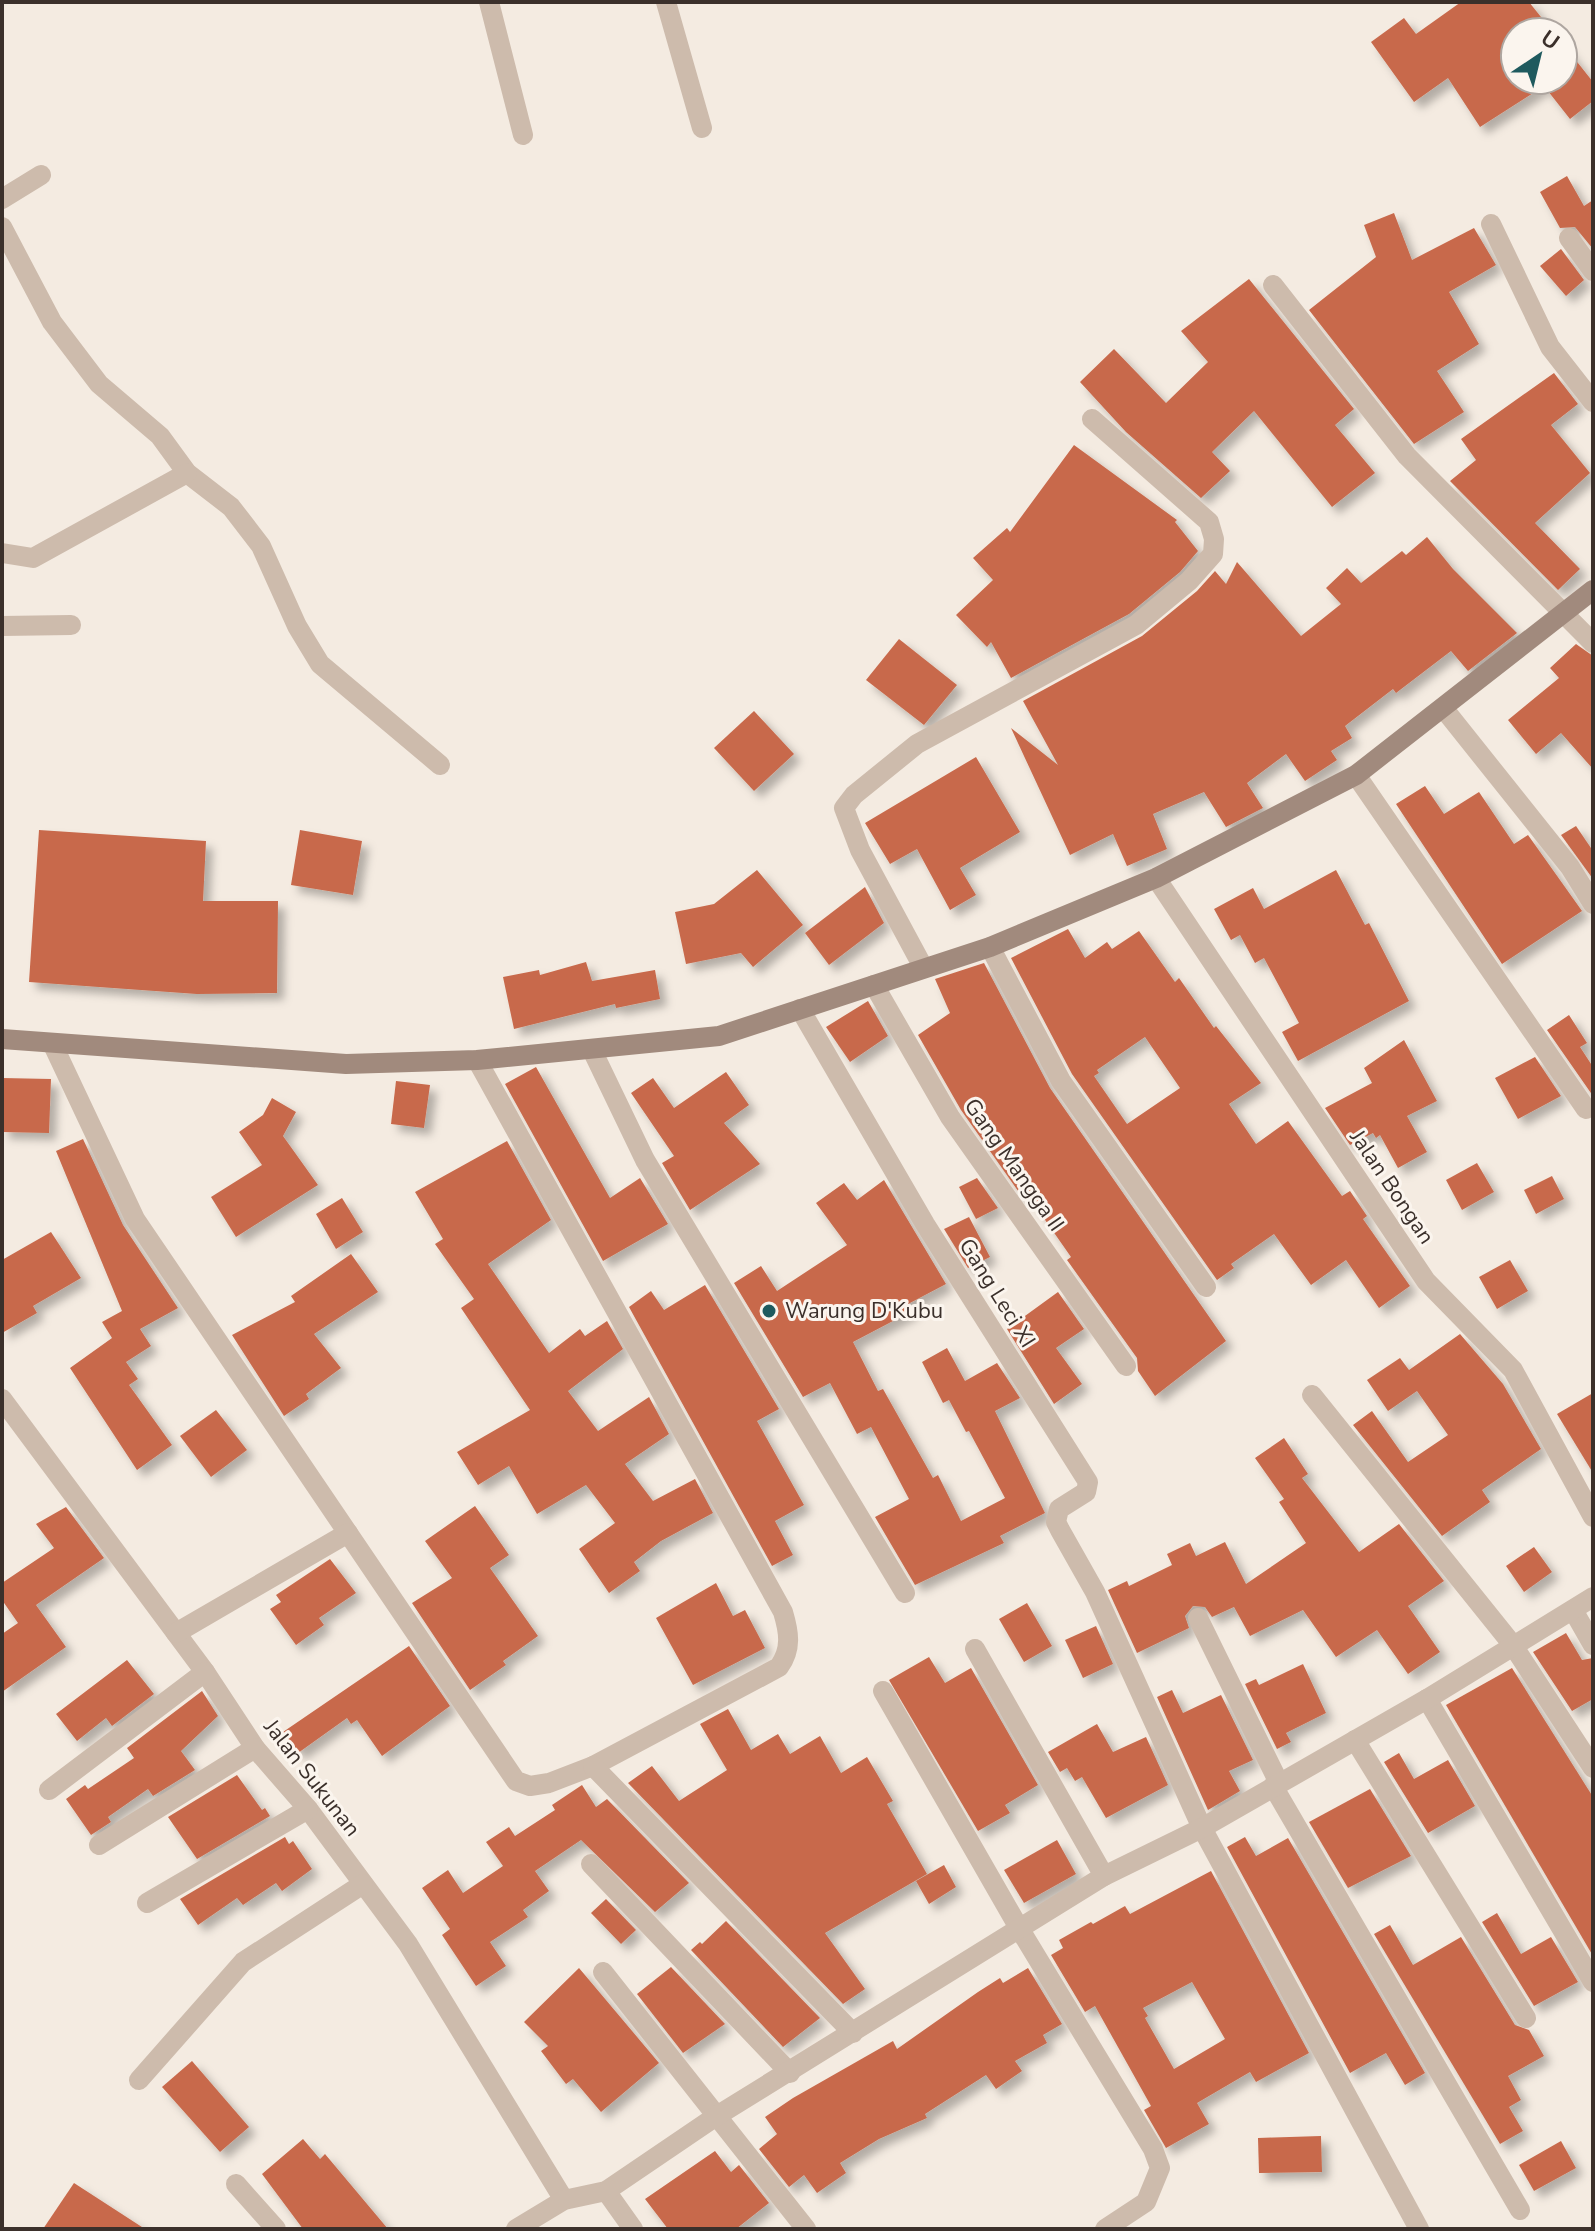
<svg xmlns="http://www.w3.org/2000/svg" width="1595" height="2231" font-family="'Nunito Sans',sans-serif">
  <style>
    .building { fill: #c8694b; fill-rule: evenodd; filter: url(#shadow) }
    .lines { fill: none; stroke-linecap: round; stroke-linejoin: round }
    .street { stroke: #cdbbac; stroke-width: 20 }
    .secondary { stroke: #a18a7d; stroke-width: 20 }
    .poi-dot { fill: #1f5a5e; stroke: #fbf5ee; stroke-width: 3 }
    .labels { text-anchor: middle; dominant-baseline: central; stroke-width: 6; stroke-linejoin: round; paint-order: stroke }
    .street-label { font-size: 22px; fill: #3b302b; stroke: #fbf5ee }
    .poi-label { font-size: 22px; fill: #3b302b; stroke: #fbf5ee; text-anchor: start }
  </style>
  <defs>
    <filter id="shadow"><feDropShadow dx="7" dy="7" stdDeviation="4" flood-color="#0004"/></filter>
  </defs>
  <rect width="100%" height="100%" fill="#f4ebe1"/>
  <g class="building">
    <path d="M1461,2h68l24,30h-38v48h48v-36l30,38v19l-23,18 -26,-33 -64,41 -32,-49 -34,24 -43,-60 33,-24 12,16z"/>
    <path d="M1567,176l17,30 9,-6v49l-18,-22 -15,1 -20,-36z"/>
    <path d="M1394,213l18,47 62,-32 22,37 -47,27 30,52 -42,27 27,41 -50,32 -105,-134 67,-53 -12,-32z"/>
    <path d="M1561,249l23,31 -18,16 -26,-30z"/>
    <path d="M1249,279l105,130 -19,16 40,48 -43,34 -78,-96 -42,41 18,19 -29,27 -75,-66 -46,-50 34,-33 52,54 42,-41 -27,-31z"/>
    <path d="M1554,373l24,31 -27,21 39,48 -55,50 45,46 -22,21 -108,-109 26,-21 -15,-21z"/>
    <path d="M1074,445l103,75 -2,2 23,29 -18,21 -51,42 -118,64 -20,-36 -4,5 -31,-32 37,-35 -20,-22 34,-30 3,4z"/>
    <path d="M1427,537l26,32 64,64 -49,38 -17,-20 -55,42 -3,-4 -48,37 7,12 -21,13 6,9 -32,21 -19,-27 -39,29 16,25 -37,19 -22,-35 -51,22 14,35 -40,17 -14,-32 -43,21 -59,-127 47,37 -35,-64 119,-65 55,-45 18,-20 11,13 11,-22 64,74 40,-32 -15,-16 21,-20 14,15 41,-32 4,4z"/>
    <path d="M899,639l58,46 -33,40 -58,-45z"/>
    <path d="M1576,644l17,12v113l-32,-36 -25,21 -28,-34 51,-42 -9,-10z"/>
    <path d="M754,711l40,43 -40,37 -40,-43z"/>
    <path d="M976,757l44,75 -60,36 16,27 -26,15 -33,-61 -27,15 -25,-41z"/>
    <path d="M1425,786l19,28 35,-22 35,52 14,-9 54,76 -80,53 -106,-160z"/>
    <path d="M1576,826l17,25v28l-32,-44z"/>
    <path d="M39,830l167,11 -3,60h75l-1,92 -80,1 -168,-12z"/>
    <path d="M300,830l62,11 -9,54 -62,-10z"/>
    <path d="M757,870l46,55 -50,42 -12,-14 -55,11 -11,-52 39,-8z"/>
    <path d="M1336,870l29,55 4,-2 40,78 -111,60 -16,-29 17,-9 -35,-65 -9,5 -15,-28 -9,5 -17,-31 39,-21 11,21z"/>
    <path d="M865,887l19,36 -55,42 -24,-32z"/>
    <path d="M1068,929l17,29 22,-16 5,7 27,-18 36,51 4,-4 35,50 2,-2 45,57 -32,21 27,40 32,-23 54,75 8,-5 17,25 -4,3 47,67 -31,22 -33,-48 -35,25 -37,-51 -43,30 3,4 -17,12 -145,-206 -61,-116zM1145,1037l35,51 -53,36 -33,-48 5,-3 -2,-3z"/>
    <path d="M586,962l6,19 63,-11 5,29 -44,9 -1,-4 -101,25 -11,-52 36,-7 1,5z"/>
    <path d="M984,963l66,125 176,253 -71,55 -17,-25 -1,-13 -70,-98 4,-3 -44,-63 -4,4 -62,-88 -43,-75 32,-22 -15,-34z"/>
    <path d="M868,1001l20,35 -38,26 -24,-35z"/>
    <path d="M1569,1015l18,28 -7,4 13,20v29l-46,-66z"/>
    <path d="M1404,1040l33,61 -30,15 20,36 -29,16 -18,-33 -4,3 -3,-5 -23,12 -25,-37 47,-25 -8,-15z"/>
    <path d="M1535,1057l26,39 -43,23 -23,-41z"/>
    <path d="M536,1067l74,131 30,-20 28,46 -65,37 -98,-177z"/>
    <path d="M726,1072l23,33 -25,18 36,41 -70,46 -28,-47 12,-7 -43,-63 22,-15 21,30z"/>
    <path d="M2,1078l49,1 -2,54 -47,-1z"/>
    <path d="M396,1081l34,4 -6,43 -33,-4z"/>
    <path d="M272,1098l24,14 -13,24 35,49 -82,52 -25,-40 51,-32 -23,-33 24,-17z"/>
    <path d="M83,1139l40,86 55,83 -38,21 11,17 -25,16 12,17 -9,6 43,60 -35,25 -67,-102 42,-30 -10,-16 20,-11 -66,-160z"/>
    <path d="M507,1141l44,79 -63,44 61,89 31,-24 5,7 22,-15 16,28 -55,42 30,40 51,-34 20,37 -44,30 28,37 42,-22 18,34 -52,28 -27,21 6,9 -31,22 -30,-44 36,-26 -29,-38 -49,29 -28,-48 -31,19 -21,-33 73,-42 -69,-102 13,-9 -39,-55 8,-5 -28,-47z"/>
    <path d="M1477,1163l17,29 -32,18 -16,-30z"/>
    <path d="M1552,1176l12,23 -28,15 -12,-24z"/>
    <path d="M977,1178l21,30 -22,11 -17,-32z"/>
    <path d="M884,1180l62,104 -38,20 4,7 -59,31 25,49 5,-2 50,89 5,-3 23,46 44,-23 -36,-67 -3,1 -17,-32 -6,3 -21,-41 25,-14 18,33 32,-18 23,35 -25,13 50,102 -45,23 4,7 -89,42 -40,-68 34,-18 -38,-72 -14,7 -27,-51 -27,14 -69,-114 27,-17 16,25 70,-46 -31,-42 28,-20 13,17z"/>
    <path d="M342,1198l21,34 -27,17 -20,-35z"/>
    <path d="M969,1217l21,40 -22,11 -24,-39z"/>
    <path d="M51,1232l30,46 -48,28 4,7 -35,20v-73z"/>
    <path d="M351,1254l27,38 -64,42 27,34 -35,26 3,5 -25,17 -52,-81 63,-33 -4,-6z"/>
    <path d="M1510,1260l18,31 -31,18 -18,-32z"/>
    <path d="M705,1285l74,124 -22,12 47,84 -29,16 18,34 -21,11 -143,-259 22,-16 13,19z"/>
    <path d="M1058,1292l26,37 -28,19 26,36 -28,20 -47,-75z"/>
    <path d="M1460,1334l43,50 38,65 -59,41 8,12 -48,34 -89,-111 19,-14 36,51 40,-27 -31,-44 -29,20 -21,-31 33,-22 9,12z"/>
    <path d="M1593,1393v80l-36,-59z"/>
    <path d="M216,1410l31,40 -36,27 -31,-41z"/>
    <path d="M1284,1438l24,36 -6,4 57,74 40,-28 45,57 -36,25 32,46 -32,22 -31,-44 -41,27 -33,-47 -53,26 -16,-29 -22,10 -7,-10 -12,-1 -8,10 4,12 -52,25 -29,-63 19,-9 2,5 43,-21 -5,-11 23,-11 6,13 29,-14 21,42 60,-41 -27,-41 5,-3 -29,-41z"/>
    <path d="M475,1506l34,49 -19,13 48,68 -35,25 3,4 -36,25 -58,-87 40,-25 -27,-37z"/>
    <path d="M66,1507l38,51 -68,47 30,42 -64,45v-58l16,-11 -16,-23v-17l52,-35 -18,-24z"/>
    <path d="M1534,1547l18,25 -28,20 -18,-26z"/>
    <path d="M330,1559l26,34 -37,25 5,7 -28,20 -26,-36 11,-7 -5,-7z"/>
    <path d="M716,1583l17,33 12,-6 20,38 -72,37 -37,-67z"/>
    <path d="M1027,1603l25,43 -28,16 -25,-43z"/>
    <path d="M1096,1626l17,38 -30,14 -18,-38z"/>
    <path d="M1566,1633l16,27 11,-2v41l-21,12 -39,-59z"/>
    <path d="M409,1646l41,60 -68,50 -25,-36 -6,4 -4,-6 -49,35 -15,-21z"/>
    <path d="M929,1657l16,26 26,-15 67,117 -33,20 5,8 -32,18 -89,-151z"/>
    <path d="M127,1660l27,34 -42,32 -6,-8 -29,23 -21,-27z"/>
    <path d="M1303,1664l23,49 -40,20 5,9 -14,7 -32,-65 11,-5 3,6z"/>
    <path d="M1512,1668l81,129v159l-147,-251z"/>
    <path d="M1172,1690l11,23 38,-18 32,65 -24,11 11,20 -32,19 -51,-113z"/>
    <path d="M202,1691l16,25 -37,35 14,19 -42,26 -5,-7 -40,28 3,5 -20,13 -25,-36 19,-14 3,4 46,-31 -7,-10z"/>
    <path d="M728,1709l23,41 27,-16 12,20 30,-18 21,37 26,-16 26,44 -6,3 40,70 -102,59 40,56 -22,15 -215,-221 24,-17 27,35 48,-31 -27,-46z"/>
    <path d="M1097,1724l16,28 33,-15 22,48 -62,33 -24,-41 -7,4 -8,-13 -7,4 -12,-20z"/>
    <path d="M1399,1753l15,26 34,-19 27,46 -47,27 -44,-71z"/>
    <path d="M237,1775l25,35 3,-2 5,8 -73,43 -29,-42z"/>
    <path d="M582,1785l14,22 11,-8 82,84 -34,29 -74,-72 -46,31 14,20 -26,19 5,7 -38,25 16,24 -30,20 -34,-51 8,-6 -28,-41 26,-18 15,23 40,-27 -17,-24 23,-15 6,9 40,-26 -3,-5z"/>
    <path d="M1370,1789l41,67 -63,32 -39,-66z"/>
    <path d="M285,1837l4,7 4,-3 19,28 -30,22 -6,-8 -33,22 -6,-7 -39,27 -18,-26z"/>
    <path d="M1245,1837l11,19 32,-18 137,235 -20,12 -19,-32 -36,20 -123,-226z"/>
    <path d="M1057,1840l19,34 -52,29 -20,-33z"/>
    <path d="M944,1865l12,22 -27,17 -13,-23z"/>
    <path d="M1211,1871l98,182 -53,29 -6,-10 -53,31 12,21 -43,24 -22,-38 7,-4 -56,-100 -10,6 -34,-57 12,-7 -4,-8 32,-18 2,2 32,-18 5,8zM1192,1982l33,57 -51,30 -29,-51 3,-2 -5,-8z"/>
    <path d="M606,1899l30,31 -15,14 -30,-31z"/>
    <path d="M1497,1913l24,41 30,-17 27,45 -44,24 -52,-84z"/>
    <path d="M726,1921l94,97 -37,29 -92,-97 9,-8 2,2z"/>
    <path d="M1390,1925l23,40 48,-28 54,88 14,5 15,26 -36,20 13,24 -12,7 14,24 -23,13 -126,-210z"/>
    <path d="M671,1967l54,57 -42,29 -46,-59z"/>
    <path d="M579,1968l80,95 -58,49 -28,-33 -7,5 -25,-33 7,-5 -24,-24z"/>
    <path d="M1028,1968l34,56 -19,11 4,8 -32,18 7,10 -26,18 -10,-14 -61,39 2,4 -48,21 -39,24 6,10 -29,20 -13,-18 -15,12 -30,-38 18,-15 -12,-17 28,-19 100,-57 4,8 81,-57 22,-14 3,5z"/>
    <path d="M192,2061l57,66 -29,25 -58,-65z"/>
    <path d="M1321,2136l1,36 -63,1 -1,-35z"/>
    <path d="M303,2139l17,20 5,-5 63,75h-85l-41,-55z"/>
    <path d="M1561,2141l15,27 -42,23 -15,-26z"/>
    <path d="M715,2151l16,21 8,-7 30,38 -33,26h-68l-23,-30z"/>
    <path d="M74,2183l71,46h-102z"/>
  </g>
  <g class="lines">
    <g class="street">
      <path d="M489,2l34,133"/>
      <path d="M666,2l36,126"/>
      <path d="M2,199l39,-24"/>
      <path d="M1491,224l59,123 43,55"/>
      <path d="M2,227l50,95 47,62 61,52 27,37 44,34 30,39 36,80 23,38 120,101"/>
      <path d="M1569,238l24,33"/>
      <path d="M1273,285l134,171 186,187"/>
      <path d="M2,553l31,5 154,-85"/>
      <path d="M2,626l69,-1"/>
      <path d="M1444,709l126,158 23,37"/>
      <path d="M1356,775l230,334"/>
      <path d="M1156,878l270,403 87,89 80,147"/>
      <path d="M990,947l71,134 145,206"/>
      <path d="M923,967l-63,-117 -16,-42 10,-13 63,-51 219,-119 53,-44 24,-27 1,-15 -5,-17 -117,-103"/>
      <path d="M874,985l76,132 176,249"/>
      <path d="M800,1009l125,215 163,258 -2,10 -27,17 -3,13 4,8 35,62 107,236 217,401"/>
      <path d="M53,1045l82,174 381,562 14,5 19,-3 44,-17 186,-99c13,-18 10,-35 4,-55l-306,-552"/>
      <path d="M592,1050l53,110 260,433"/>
      <path d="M1312,1395l200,249 81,124"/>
      <path d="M2,1399l203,273 50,76 53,61 100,135 156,256"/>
      <path d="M1573,1610l20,35"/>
      <path d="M1198,1618l81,165"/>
      <path d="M176,1633l172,-100"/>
      <path d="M975,1649l129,227"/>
      <path d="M883,1691l136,237 134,221 7,19 -14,34 -41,27"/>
      <path d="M1427,1699l166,283"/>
      <path d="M1355,1740l171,278"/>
      <path d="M593,1766l260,267"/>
      <path d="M1273,1786l247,424"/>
      <path d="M49,1790l156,-118"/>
      <path d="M99,1845l156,-97"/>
      <path d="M591,1864l199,209"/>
      <path d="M147,1903l161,-94"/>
      <path d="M603,1972l203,257"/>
      <path d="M139,2080l104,-118 120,-78"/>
      <path d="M236,2184l40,45"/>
      <path d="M606,2191l27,38"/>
      <path d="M516,2229l48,-29 42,-9 109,-74 389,-241 98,-48 225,-129 166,-102"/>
    </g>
    <path class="secondary" d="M2,1039l344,25 131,-4 242,-24 271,-89 166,-69 200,-103 237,-185"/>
  </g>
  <circle class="poi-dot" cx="769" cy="1311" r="8"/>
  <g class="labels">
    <g class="street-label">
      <text transform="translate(1014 1165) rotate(55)">Gang Mangga II</text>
      <text transform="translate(1392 1187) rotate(56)">Jalan Bongan</text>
      <text transform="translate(997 1293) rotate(58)">Gang Leci XI</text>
      <text transform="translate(312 1778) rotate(52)">Jalan Sukunan</text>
    </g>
    <g class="poi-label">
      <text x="785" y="1311">Warung D'Kubu</text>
    </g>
  </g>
  <rect width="1595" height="2231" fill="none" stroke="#3b302b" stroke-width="8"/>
  <g transform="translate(1539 56) rotate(35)"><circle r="38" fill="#fbf5ee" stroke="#aea6a0" stroke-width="2"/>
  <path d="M0-6L14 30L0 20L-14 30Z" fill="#1f5a5e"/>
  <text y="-12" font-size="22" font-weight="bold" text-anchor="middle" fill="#3b302b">U</text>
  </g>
</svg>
